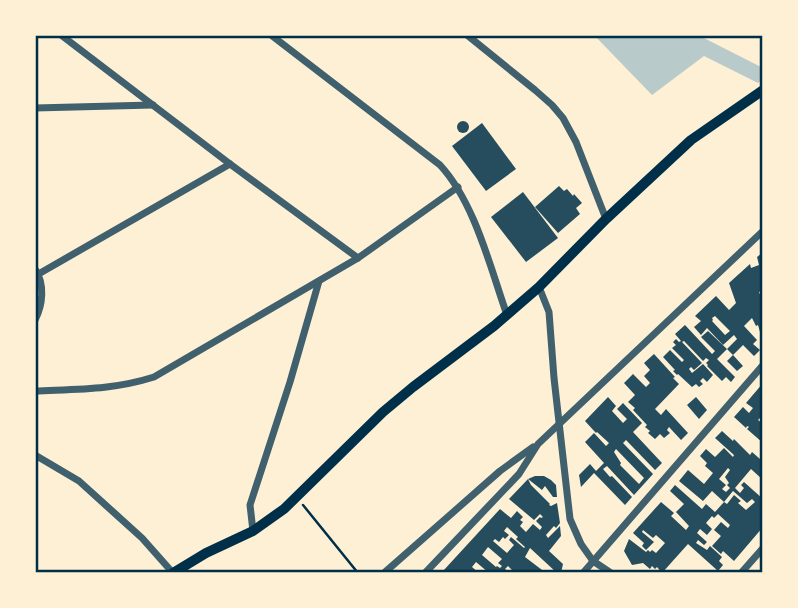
<svg xmlns="http://www.w3.org/2000/svg" width="798" height="608" font-family="'DejaVu Sans',sans-serif">
  <style>
    .green { fill: #b9caca }
    .building { fill: #264d5e; fill-rule: evenodd }
    .lines { fill: none; stroke-linecap: round; stroke-linejoin: round }
    .path { stroke: #003049; stroke-width: 2.5 }
    .minor { stroke: #3f606c; stroke-width: 7 }
    .secondary { stroke: #003049; stroke-width: 10 }
    .neatline { fill: none; stroke: #003049; stroke-width: 2.5 }
  </style>
  <rect width="100%" height="100%" fill="#fdf0d5"/>
  <path class="green" d="M594,35h104l65,33v11l-5,4 -54,-27 -52,39z"/>
  <g class="building">
    <circle cx="463" cy="127" r="6"/>
    <path d="M482,123l34,46 -30,22 -34,-45z"/>
    <path d="M559,186l5,5 3,-2 6,7 1,-2 8,9 -6,5 4,6 -22,19 -23,-26z"/>
    <path d="M523,192l35,46 -32,24 -35,-45z"/>
    <path d="M762,253l1,37 -4,2 4,10v28l-3,2 -2,-7 -2,1 -4,-8 -8,8 13,14 -4,4 7,6 -6,6 -11,-11 -10,10 -6,-6 10,-10 -3,-4 -11,10 -16,-17 -6,7 -7,-8 7,-6 -6,-5 21,-20 13,14 7,-7 -7,-20 21,-19 1,4 8,-3 -2,-8zM715,316l15,15 -5,4 -13,-14 1,-1 -1,-2z"/>
    <path d="M685,325l27,29 3,-3 -14,-14 7,-6 19,18 -10,10 18,18 -4,5 -5,-5 -4,4 -15,-15 1,-1 -2,-2 3,-3 -3,-2 -3,3 -19,-20 -2,1 20,21 -8,7 -3,-3 -2,2 3,4 11,-9 10,11 -6,7 -4,-4 -3,3 3,3 -4,3 -3,-3 -4,3 -14,-13 -1,1 -4,-4 2,-1 -12,-13 7,-7 12,12 2,-2 -12,-12 4,-3 -3,-3 3,-3 3,3 2,-1 -6,-7z"/>
    <path d="M654,354l21,23 -2,1 6,6 -24,25 6,6 5,-6 22,24 -7,7 -12,-13 -2,3 3,3 -6,5 -4,-4 -5,5 -7,-6 2,-2 -5,-4 2,-2 -14,-15 2,-2 -7,-6 7,-7 -11,-12 9,-9 13,13 4,-4 -6,-7 6,-6 -6,-7z"/>
    <path d="M733,355l10,11 -6,5 -10,-10z"/>
    <path d="M763,383v37l-3,-2 -2,2 5,4v19l-16,-14 2,-2 -2,-1 -1,2 -12,-11 9,-10 6,6 4,-5 -7,-5z"/>
    <path d="M608,397l8,9 -4,5 11,12 4,-4 -10,-10 6,-6 19,20 -9,9 29,31 -7,7 -29,-30 -3,3 30,31 -19,21 -27,-29 -4,3 7,8 2,-1 20,21 -7,8 -31,-32 -13,14 -2,-12 11,-11 6,7 8,-8 -19,-21 9,-9 12,13 3,-3 -12,-11 -1,1 -11,-12zM616,449l28,29 -5,6 -19,-19 1,-2 -7,-11z"/>
    <path d="M696,397l11,13 -8,9 -12,-14z"/>
    <path d="M722,431l11,10 1,-2 16,16 2,-3 8,7 3,-3v24l-12,-11 -16,19 5,5 4,-5 -3,-3 3,-3 19,17 -1,19 1,9 -29,34 -11,-10 -2,3 -9,-8 9,-10 -7,-6 7,-8 7,6 2,-3 -12,-11 -4,4 -2,-2 -6,7 6,6 -5,6 -7,-6 -3,4 10,9 -3,3 -6,-5 -2,3 11,7 3,-4 12,11 -3,4 4,4 -5,6 -30,-27 -26,29 -5,-6 -2,2 -3,-3 -2,3 -7,-6 -11,2 -8,-14 5,-12 17,13 2,-2 2,2 2,-2 4,3 9,-10 -9,-8 -3,3 -10,-8 -1,2 12,10 -8,8 -4,-4 2,-3 -11,-10 28,-31 13,11 -3,3 15,14 3,-4 -13,-14 8,-8 -14,-13 5,-6 27,24 4,-5 9,8 9,-10 -12,-11 -9,10 -24,-20 9,-11 16,14 9,-11 -8,-7 2,-3 -7,-7 6,-7 9,8 9,-9 9,9 1,-2 -19,-17zM728,468l2,2 -5,7 4,6 -2,2 3,3 -4,4 -4,-3 4,-4 -7,-6zM733,491l14,12 5,-4 3,3 -9,8 -8,-7 3,-2 -7,-6 -7,9 -3,-2z"/>
    <path d="M535,476h9l7,4 5,5 1,12h-4l-8,-11 -3,4 -14,-11z"/>
    <path d="M528,479l3,6 19,19 -1,1 2,1 6,-3 3,20 -4,5 -2,-2 -8,9 2,3 12,-12 1,10 -12,15 14,13 -2,9h-4l-27,-25 -5,9 21,16h-31l-7,-7 -3,3 5,4h-21l-13,-11 -4,5 7,6h-33l-3,-2 57,-62 11,9 6,-7 6,6 -3,3 3,2 -3,4 6,6 7,-8 7,6 2,-3 -6,-6 4,-4 1,1 2,-1 -3,-3 -6,6 -25,-21zM507,527l11,10 -2,2 9,8 -1,1 -13,-11 -2,3 5,5 -7,8 -14,-12 2,-2 4,3 4,-5 2,2 4,-4 -5,-4zM488,547l14,12 -4,4 4,3 -2,2 -3,-2 -1,1 -14,-12z"/>
  </g>
  <g class="lines">
    <path class="path" d="M303,505l55,68"/>
    <g class="minor">
      <path d="M61,35l169,129 128,94"/>
      <path d="M271,35l169,130c35,38 50,102 67,150"/>
      <path d="M467,35l68,55 17,15 11,13 13,24 30,77"/>
      <path d="M35,108l118,-3"/>
      <path d="M35,269c10,15 8,36 0,51"/>
      <path d="M35,276l195,-112"/>
      <path d="M539,287l10,25 5,66 16,141 11,25 12,17 18,12"/>
      <path d="M35,391c43,-2 78,-1 119,-14l204,-119 100,-71"/>
      <path d="M35,455l44,26 63,57 31,35"/>
      <path d="M253,531l-3,-26 40,-123 29,-101"/>
      <path d="M384,573l116,-102 33,-24"/>
      <path d="M425,573l94,-99 19,-30 225,-213"/>
      <path d="M583,573l180,-208"/>
      <path d="M741,573l22,-25"/>
    </g>
    <path class="secondary" d="M173,573l33,-20 47,-22 31,-22 99,-97 30,-25 81,-61 45,-39 67,-68 85,-79 72,-50"/>
  </g>
  <rect width="798" height="608" fill="none" stroke="#fdf0d5" stroke-width="74"/>
  <rect x="37" y="37" width="724" height="534" class="neatline"/>
</svg>
